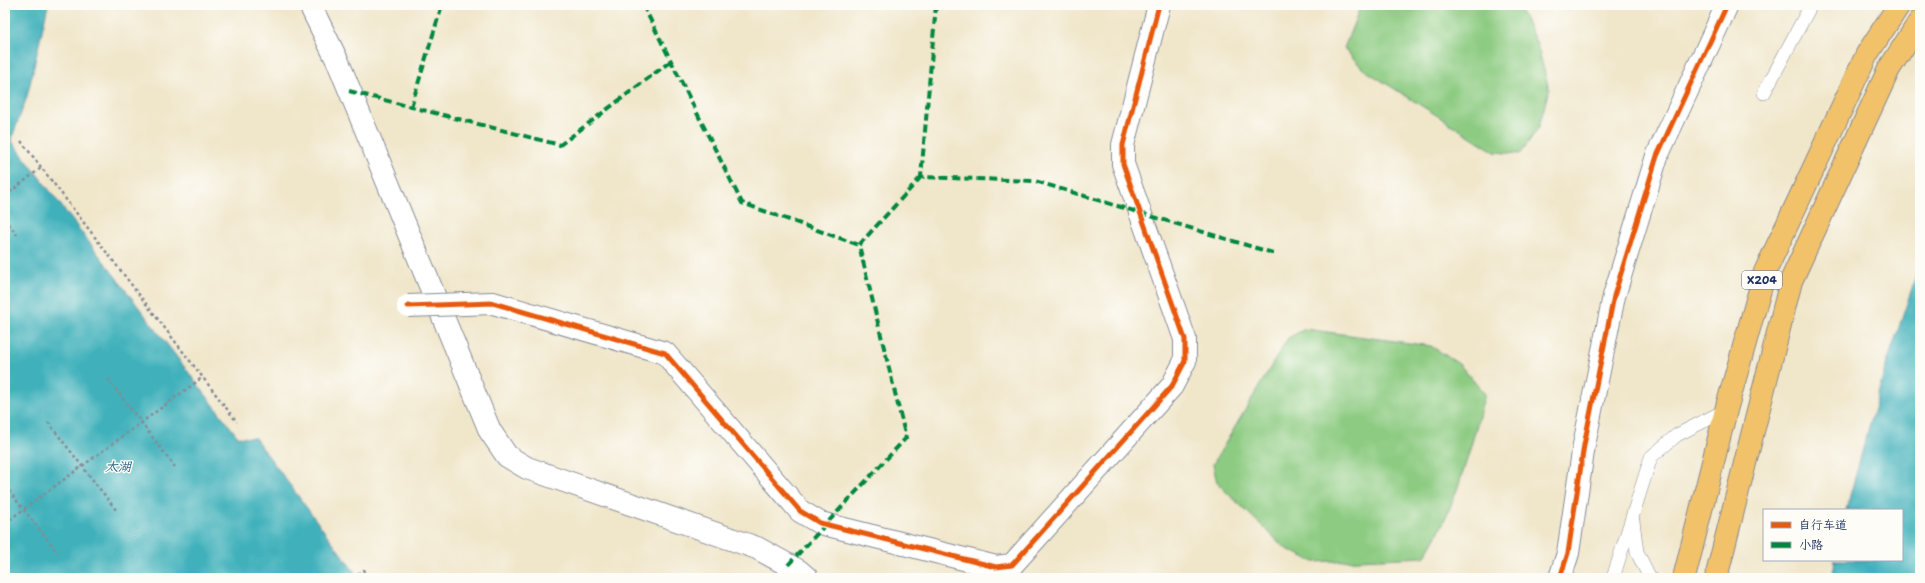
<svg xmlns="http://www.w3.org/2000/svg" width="1925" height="583" font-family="'Shantell Sans','LXGW WenKai TC',sans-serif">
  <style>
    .green { fill: #8ccb81; stroke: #547d70 }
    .water { fill: #41b1bb; stroke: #2e708c }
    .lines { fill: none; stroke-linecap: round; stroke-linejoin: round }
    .service-casing { stroke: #868a94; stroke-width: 14 }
    .minor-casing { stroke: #868a94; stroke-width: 24 }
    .primary-casing { stroke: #868a94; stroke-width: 24 }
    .path { stroke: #868a94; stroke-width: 2.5; stroke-dasharray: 3 3; stroke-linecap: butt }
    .service { stroke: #fff; stroke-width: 13 }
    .minor { stroke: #fff; stroke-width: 22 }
    .primary { stroke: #f2c26a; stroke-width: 22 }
    .minor-bridge-casing { stroke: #868a94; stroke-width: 24; stroke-linecap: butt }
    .minor-bridge { stroke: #fff; stroke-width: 22 }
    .quiet { stroke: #00873e; stroke-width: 4; stroke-dasharray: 8 4; stroke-linecap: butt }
    .cycleway-casing { stroke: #fdfcf7; stroke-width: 8 }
    .cycleway { stroke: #e8590c; stroke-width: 5 }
    .labels { text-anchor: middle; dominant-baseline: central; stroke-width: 3; stroke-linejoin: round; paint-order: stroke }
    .shield { fill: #fdfcf7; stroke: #5f6c8c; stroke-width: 1 }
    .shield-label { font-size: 11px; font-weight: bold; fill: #1b2f5e }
    .water-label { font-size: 13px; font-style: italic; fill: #285c7f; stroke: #fdfcf7 }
  </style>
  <rect width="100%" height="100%" fill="#fdfcf7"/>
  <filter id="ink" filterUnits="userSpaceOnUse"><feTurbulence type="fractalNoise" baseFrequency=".025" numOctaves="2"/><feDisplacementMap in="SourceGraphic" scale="8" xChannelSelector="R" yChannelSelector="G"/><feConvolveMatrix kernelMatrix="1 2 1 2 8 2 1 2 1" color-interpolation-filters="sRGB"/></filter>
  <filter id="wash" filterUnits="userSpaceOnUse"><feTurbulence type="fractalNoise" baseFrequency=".012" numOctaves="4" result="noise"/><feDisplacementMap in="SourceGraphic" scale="16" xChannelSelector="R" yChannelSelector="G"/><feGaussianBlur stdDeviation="0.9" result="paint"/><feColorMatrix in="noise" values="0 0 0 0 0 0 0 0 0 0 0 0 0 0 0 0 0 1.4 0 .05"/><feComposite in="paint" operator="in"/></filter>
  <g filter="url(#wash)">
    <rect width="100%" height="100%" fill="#f0e6ca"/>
    <g class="green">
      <path d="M1361,5h157l19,39 12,45 -10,38 -19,27 -25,-2 -132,-83 -19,-21z"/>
      <path d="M1305,329l126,17 28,18 26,30c-15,56 -29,115 -61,163l-110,5 -29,-14 -68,-65 -4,-19 75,-126z"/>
    </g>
    <g class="water">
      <path d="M5,5h43l-21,92 -16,43 227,297 17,1 104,140h-354z"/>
      <path d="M1920,264v314h-88l3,-18h67v-50h-56l39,-141z"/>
    </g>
  </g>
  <g filter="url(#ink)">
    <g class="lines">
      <g class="service-casing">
        <g id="service">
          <path d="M1764,93l47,-88"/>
          <path d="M1633,521l4,31 13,26"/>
          <path d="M1613,578l38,-121 26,-22 49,-25"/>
        </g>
      </g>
      <g class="minor-casing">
        <g id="minor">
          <path d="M310,5l28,57 152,369 17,25 20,12 230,80 42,23 8,7"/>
          <path d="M1560,578l8,-25 16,-108 30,-149 43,-140 70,-151"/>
        </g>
      </g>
      <g class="primary-casing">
        <g id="primary">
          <path d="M1684,578l42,-168 39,-138 102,-218 32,-49"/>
          <path d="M1716,578l75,-297 98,-212 31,-48"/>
        </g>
      </g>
      <g class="path">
        <path d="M21,141l216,281"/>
        <path d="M5,196l36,-28"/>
        <path d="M5,219l12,16"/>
        <path d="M108,379l67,88"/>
        <path d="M48,422l68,88"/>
        <path d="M5,486l53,67"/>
        <path d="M5,523l198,-146"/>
        <path d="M297,577v1"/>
        <path d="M354,578l10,-8 5,8"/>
      </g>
      <use href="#service" class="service"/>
      <use href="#minor" class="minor"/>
      <use href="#primary" class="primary"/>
      <g class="minor-bridge-casing">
        <path id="minor-bridge" d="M408,306l85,-3 172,50 135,158 20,12 176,44 16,-2 160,-179 13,-25v-22l-62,-175v-19l36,-140"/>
      </g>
      <use href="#minor-bridge" class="minor-bridge"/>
      <g class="quiet">
        <path d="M643,5l99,198 117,42"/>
        <path d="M936,5l-15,172 114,4 241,73"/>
        <path d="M349,91l211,54 111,-84"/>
        <path d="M411,107l31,-102"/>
        <path d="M788,565l118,-127 -47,-193 62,-68"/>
      </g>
      <g class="cycleway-casing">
        <g id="cycleway">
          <path d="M408,306l85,-3 172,50 135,158 20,12 176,44 16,-2 160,-179 13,-25v-22l-62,-175v-19l36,-140"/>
          <path d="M1560,578l8,-25 16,-108 30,-149 43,-140 70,-151"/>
        </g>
      </g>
      <use href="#cycleway" class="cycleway"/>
    </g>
  </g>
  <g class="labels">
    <rect class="shield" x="1742" y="271" width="40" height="18" rx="3"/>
    <g class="shield-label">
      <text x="1762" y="280">X204</text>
    </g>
    <g class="water-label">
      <text x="118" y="466">太湖</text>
    </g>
  </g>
  <rect width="1925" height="583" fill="none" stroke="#fdfcf7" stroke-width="20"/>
  <rect x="1763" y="509" width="140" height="52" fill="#fdfcf7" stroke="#a3aaba"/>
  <rect x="1771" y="522" width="20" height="6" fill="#e8590c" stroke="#a3aaba"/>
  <text x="1799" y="529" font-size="12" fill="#1b2f5e">自行车道</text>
  <rect x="1771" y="542" width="20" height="6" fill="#00873e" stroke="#a3aaba"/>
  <text x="1799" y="549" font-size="12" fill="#1b2f5e">小路</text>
</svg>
